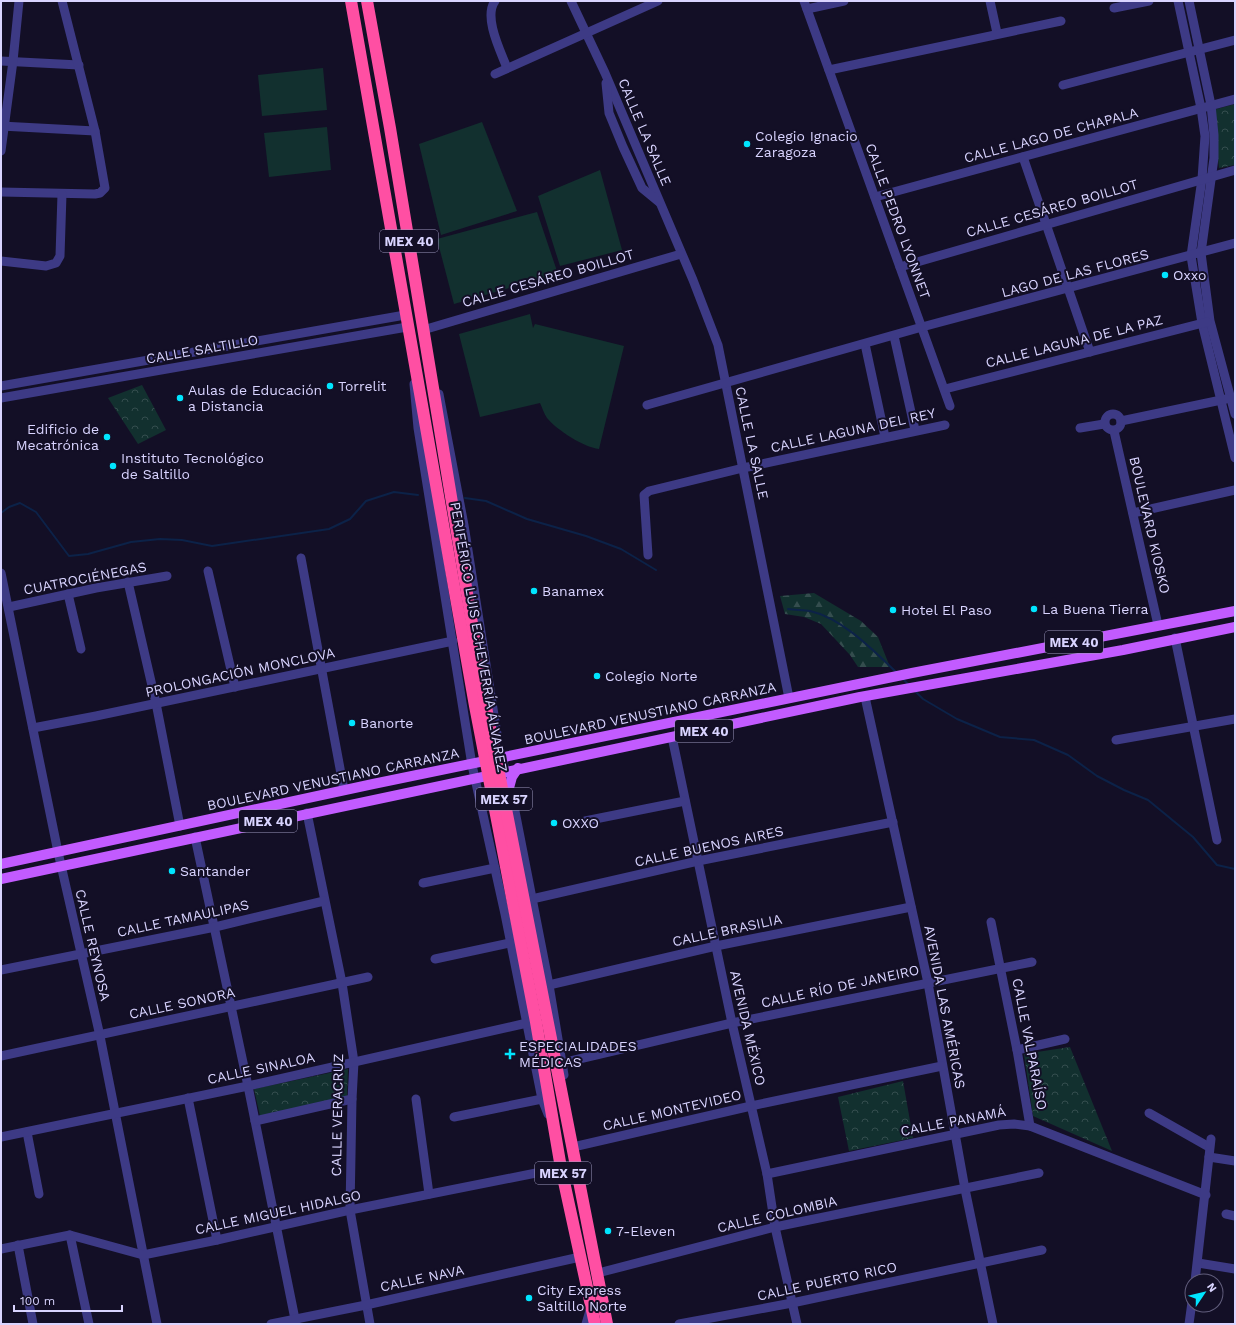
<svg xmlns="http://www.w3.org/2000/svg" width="1236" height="1325" font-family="'Work Sans',sans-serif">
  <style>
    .forest { fill: url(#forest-firs) }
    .park { fill: url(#park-crowns) }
    .pitch { fill: #12302f }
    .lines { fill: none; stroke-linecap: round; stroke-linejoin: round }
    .stream { stroke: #0c2248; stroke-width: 2 }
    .minor { stroke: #3d3a85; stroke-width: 9 }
    .major { stroke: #c25bff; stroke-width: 10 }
    .highway { stroke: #ff4fa3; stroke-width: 12 }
    .poi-dot { fill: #00e5ff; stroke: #130f26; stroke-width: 1.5 }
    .labels { text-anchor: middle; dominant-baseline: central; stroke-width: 4; stroke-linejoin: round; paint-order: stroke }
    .shield { fill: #130f26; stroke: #9e99be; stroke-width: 1 }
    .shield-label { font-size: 13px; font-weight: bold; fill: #d9d4ff }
    .street-label { font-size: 14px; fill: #d9d4ff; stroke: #130f26 }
    .poi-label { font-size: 14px; fill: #d9d4ff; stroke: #130f26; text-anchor: start }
  </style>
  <defs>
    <pattern id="forest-firs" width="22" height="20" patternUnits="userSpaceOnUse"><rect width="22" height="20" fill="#12302f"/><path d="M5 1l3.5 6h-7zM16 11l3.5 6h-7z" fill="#344d4e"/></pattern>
    <pattern id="park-crowns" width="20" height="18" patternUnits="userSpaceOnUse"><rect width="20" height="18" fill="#12302f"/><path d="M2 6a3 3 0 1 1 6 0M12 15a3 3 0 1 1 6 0" fill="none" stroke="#344d4e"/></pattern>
  </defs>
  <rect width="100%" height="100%" fill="#130f26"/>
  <path class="forest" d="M814,593l47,28 17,16 12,30h-32l-8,-12 -29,-31 -17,-7 -19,-3 -5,-18z"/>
  <g class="park">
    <path d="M1235,104v61l-16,3 -6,-58z"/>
    <path d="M142,385l24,45 -28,14 -30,-46z"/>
    <path d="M1070,1047l42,104 -79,-35 -9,-62z"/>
    <path d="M348,1069l-1,27 -87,20 -6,-27z"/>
    <path d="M903,1081l10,57 -64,13 -11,-54z"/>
  </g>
  <g class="pitch">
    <path d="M323,68l4,42 -65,6 -4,-41z"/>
    <path d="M482,122l35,89 -76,24 -22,-91z"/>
    <path d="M327,127l4,43 -62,7 -5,-44z"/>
    <path d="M600,170l22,80 -62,16 -22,-70z"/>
    <path d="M537,212l21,62 -104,30 -17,-65z"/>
    <path d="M530,314l3,14 2,-4 89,22 -25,103c-16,-2 -42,-19 -52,-31 -3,-4 -5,-11 -7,-15l-60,14 -21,-83z"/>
  </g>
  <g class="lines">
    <g class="stream">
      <path d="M465,498l21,3 41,18 59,17 35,13 35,21"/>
      <path d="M1,513l8,-6 11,-4 16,9 33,44 19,-2 43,-12 29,-3 22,1 30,6 117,-17 21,-10 16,-18 28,-9 24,3"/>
      <path d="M788,609c7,1 15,1 22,2 32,7 63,39 86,61"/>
      <path d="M902,678l7,7"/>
      <path d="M915,691l8,8 34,20 43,18 34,3 34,15 29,21 27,14 24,10 45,37 24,28 18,4"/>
    </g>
    <g class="minor">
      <path d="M495,1c-12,16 6,51 12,67"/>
      <path d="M571,1l34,72 88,207 25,65 71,353"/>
      <path d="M804,1l146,405"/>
      <path d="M990,1l7,32"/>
      <path d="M1178,1l23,107 4,28 -3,43 -11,77 11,67 33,135"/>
      <path d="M1189,1l22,104 3,30v23l-13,95 9,68 25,93"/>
      <path d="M1114,8l35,-7"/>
      <path d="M807,9l37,-8"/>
      <path d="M1,61l78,4"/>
      <path d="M829,70l232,-49"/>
      <path d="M495,74l163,-73"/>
      <path d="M606,83l3,30 14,34 19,41 17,14"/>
      <path d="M1063,85l172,-45"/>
      <path d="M1,126l94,5"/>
      <path d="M1,151l12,-90 6,-60"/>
      <path d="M1023,157l67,195"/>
      <path d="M1,192l94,2 5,-1 5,-5 -10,-57 -33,-130"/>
      <path d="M875,197l360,-98"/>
      <path d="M1,261l45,5 10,-3 4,-7 2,-62"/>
      <path d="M900,267l335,-97"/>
      <path d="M423,330l258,-76"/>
      <path d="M894,336l21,94"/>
      <path d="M865,344l20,93"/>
      <path d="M414,384l4,44 54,337 33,149 37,185 6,15"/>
      <path d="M1,386l404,-71"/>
      <path d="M945,389l262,-67"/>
      <path d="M439,394l25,131 33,209"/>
      <path d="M1,398l406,-71"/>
      <path d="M647,405l275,-78 313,-84"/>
      <circle cx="1113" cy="422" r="8"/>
      <path d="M1121,421l105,-22"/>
      <path d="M1080,428l24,-4"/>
      <path d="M1114,431l44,194"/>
      <path d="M1133,513l102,-23"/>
      <path d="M648,555l-4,-60 5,-4 94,-23 202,-43"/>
      <path d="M301,558l43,232"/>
      <path d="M208,571l27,116"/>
      <path d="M1,573l57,279 42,184 57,288"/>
      <path d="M128,582l28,121 24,123"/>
      <path d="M68,594l13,55"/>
      <path d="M9,607l87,-19 71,-12"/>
      <path d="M1175,638l42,202"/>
      <path d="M865,697l63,286 37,206 28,135"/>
      <path d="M33,728l63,-12 357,-75"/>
      <path d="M672,737l60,286 35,151 8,53 22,97"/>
      <path d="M1116,740l119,-21"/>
      <path d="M500,750l14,56 35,179 15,90"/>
      <path d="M307,813l35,170 12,79 -2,37 -2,111 20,114"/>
      <path d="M585,821l100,-20"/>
      <path d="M195,837l53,249 48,238"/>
      <path d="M423,883l72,-15"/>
      <path d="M532,899l166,-38 195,-39"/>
      <path d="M991,922l26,128 13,76"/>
      <path d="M435,959l75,-16"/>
      <path d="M1,970l214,-43 109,-26"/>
      <path d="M549,985l167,-39 195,-39"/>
      <path d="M1017,1050l48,-11"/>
      <path d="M1,1056l367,-79"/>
      <path d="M562,1063l170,-40 300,-61"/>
      <path d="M188,1098l29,142"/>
      <path d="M416,1099l13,95"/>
      <path d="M1149,1113l60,34"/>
      <path d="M454,1117l88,-18"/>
      <path d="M255,1121l97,-22"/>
      <path d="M27,1132l12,62"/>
      <path d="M1,1137l247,-51 279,-63"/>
      <path d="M573,1147l178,-41 191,-40"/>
      <path d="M1209,1157l26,4"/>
      <path d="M767,1174l232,-49 15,-1 16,2 176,69"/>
      <path d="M1226,1214l9,2"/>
      <path d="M70,1235l19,89"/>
      <path d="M18,1245l15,79"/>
      <path d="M1,1249l69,-14 73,20 74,-15 133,-30 211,-42"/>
      <path d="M1198,1263l37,6"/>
      <path d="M598,1273l177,-46 264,-54"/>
      <path d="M1195,1281l16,-142"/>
      <path d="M271,1324l95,-19 214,-48"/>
      <path d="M586,1324l5,-17"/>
      <path d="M679,1324l113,-21 250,-53"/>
      <path d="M1189,1324l3,-22"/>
    </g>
    <g class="major">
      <path d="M509,788l3,-11 6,-9"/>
      <path d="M1,864l372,-80 539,-111 323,-62"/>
      <path d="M1,879l859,-182 263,-47 112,-23"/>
    </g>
    <g class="highway">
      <path d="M351,1l124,705 61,316 25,146 34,156"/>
      <path d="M367,1l23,127 95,574 122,622"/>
    </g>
  </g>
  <g class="poi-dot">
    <circle cx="747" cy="144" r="4"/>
    <circle cx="1165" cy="275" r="4"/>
    <circle cx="330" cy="386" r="4"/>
    <circle cx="180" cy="398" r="4"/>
    <circle cx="107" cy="437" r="4"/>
    <circle cx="113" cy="466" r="4"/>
    <circle cx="534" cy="591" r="4"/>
    <circle cx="1034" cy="609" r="4"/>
    <circle cx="893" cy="610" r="4"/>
    <circle cx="597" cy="676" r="4"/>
    <circle cx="352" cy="723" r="4"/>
    <circle cx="554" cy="823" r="4"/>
    <circle cx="172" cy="871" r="4"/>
    <path d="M508 1048h4v4h4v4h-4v4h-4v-4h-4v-4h4z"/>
    <circle cx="608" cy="1231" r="4"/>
    <circle cx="529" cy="1298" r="4"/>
  </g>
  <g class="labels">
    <g class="shield">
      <rect x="380" y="230" width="58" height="22" rx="3"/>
      <rect x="1045" y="631" width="58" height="22" rx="3"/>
      <rect x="675" y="720" width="58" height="22" rx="3"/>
      <rect x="476" y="788" width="56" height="22" rx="3"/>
      <rect x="239" y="810" width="58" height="22" rx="3"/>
      <rect x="535" y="1162" width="56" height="22" rx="3"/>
    </g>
    <g class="shield-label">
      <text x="409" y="241">MEX 40</text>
      <text x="1074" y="642">MEX 40</text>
      <text x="704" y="731">MEX 40</text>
      <text x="504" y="799">MEX 57</text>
      <text x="268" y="821">MEX 40</text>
      <text x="563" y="1173">MEX 57</text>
    </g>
    <g class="street-label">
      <text transform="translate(645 132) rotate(67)">CALLE LA SALLE</text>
      <text transform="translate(1051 135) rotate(-15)">CALLE LAGO DE CHAPALA</text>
      <text transform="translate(1052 208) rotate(-16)">CALLE CESÁREO BOILLOT</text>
      <text transform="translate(898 221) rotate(70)">CALLE PEDRO LYONNET</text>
      <text transform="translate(1075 273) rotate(-15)">LAGO DE LAS FLORES</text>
      <text transform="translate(548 278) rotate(-16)">CALLE CESÁREO BOILLOT</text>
      <text transform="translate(1074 341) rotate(-14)">CALLE LAGUNA DE LA PAZ</text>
      <text transform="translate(202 349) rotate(-10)">CALLE SALTILLO</text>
      <text transform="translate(853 430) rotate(-12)">CALLE LAGUNA DEL REY</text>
      <text transform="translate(752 443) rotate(78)">CALLE LA SALLE</text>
      <text transform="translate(1150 525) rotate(77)">BOULEVARD KIOSKO</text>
      <text transform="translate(85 578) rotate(-11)">CUATROCIÉNEGAS</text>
      <text transform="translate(479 637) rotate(80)">PERIFÉRICO LUIS ECHEVERRÍA ÁLVAREZ</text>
      <text transform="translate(240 672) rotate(-12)">PROLONGACIÓN MONCLOVA</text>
      <text transform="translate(650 713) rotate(-12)">BOULEVARD VENUSTIANO CARRANZA</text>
      <text transform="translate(333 779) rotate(-12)">BOULEVARD VENUSTIANO CARRANZA</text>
      <text transform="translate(709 846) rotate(-12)">CALLE BUENOS AIRES</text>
      <text transform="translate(183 918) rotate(-12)">CALLE TAMAULIPAS</text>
      <text transform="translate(727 930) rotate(-12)">CALLE BRASILIA</text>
      <text transform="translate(93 945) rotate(77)">CALLE REYNOSA</text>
      <text transform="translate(840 986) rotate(-12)">CALLE RÍO DE JANEIRO</text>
      <text transform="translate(182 1003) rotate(-12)">CALLE SONORA</text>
      <text transform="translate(945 1007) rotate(79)">AVENIDA LAS AMÉRICAS</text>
      <text transform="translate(748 1028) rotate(77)">AVENIDA MÉXICO</text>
      <text transform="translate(1030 1044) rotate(79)">CALLE VALPARAÍSO</text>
      <text transform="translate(261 1068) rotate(-12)">CALLE SINALOA</text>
      <text transform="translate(672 1110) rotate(-13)">CALLE MONTEVIDEO</text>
      <text transform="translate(337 1115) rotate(-89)">CALLE VERACRUZ</text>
      <text transform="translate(953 1121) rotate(-11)">CALLE PANAMÁ</text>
      <text transform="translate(278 1212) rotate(-12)">CALLE MIGUEL HIDALGO</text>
      <text transform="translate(777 1214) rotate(-13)">CALLE COLOMBIA</text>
      <text transform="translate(422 1278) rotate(-12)">CALLE NAVA</text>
      <text transform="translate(827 1281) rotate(-12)">CALLE PUERTO RICO</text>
    </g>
    <g class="poi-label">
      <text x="755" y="136">Colegio Ignacio<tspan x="755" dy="16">Zaragoza</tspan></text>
      <text x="1173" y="275">Oxxo</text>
      <text x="338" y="386">Torrelit</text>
      <text x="188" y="390">Aulas de Educación<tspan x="188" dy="16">a Distancia</tspan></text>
      <text x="99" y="429" text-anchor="end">Edificio de<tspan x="99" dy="16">Mecatrónica</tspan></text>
      <text x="121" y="458">Instituto Tecnológico<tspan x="121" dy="16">de Saltillo</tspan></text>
      <text x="542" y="591">Banamex</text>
      <text x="1042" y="609">La Buena Tierra</text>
      <text x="901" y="610">Hotel El Paso</text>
      <text x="605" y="676">Colegio Norte</text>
      <text x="360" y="723">Banorte</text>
      <text x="562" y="823">OXXO</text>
      <text x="180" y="871">Santander</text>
      <text x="519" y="1046">ESPECIALIDADES<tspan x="519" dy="16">MÉDICAS</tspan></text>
      <text x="616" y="1231">7-Eleven</text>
      <text x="537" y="1290">City Express<tspan x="537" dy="16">Saltillo Norte</tspan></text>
    </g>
  </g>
  <rect width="1236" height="1325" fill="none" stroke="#d9d4ff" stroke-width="4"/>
  <g transform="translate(1204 1293) rotate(55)"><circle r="19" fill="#130f26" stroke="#625e7d"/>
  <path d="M0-3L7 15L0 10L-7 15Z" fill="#00e5ff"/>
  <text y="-6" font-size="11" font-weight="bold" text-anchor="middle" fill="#d9d4ff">N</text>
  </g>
  <path d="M14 1305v6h108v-6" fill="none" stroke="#d9d4ff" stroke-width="2"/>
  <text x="20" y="1305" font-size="12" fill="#d9d4ff" stroke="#130f26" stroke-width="3" paint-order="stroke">100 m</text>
</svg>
